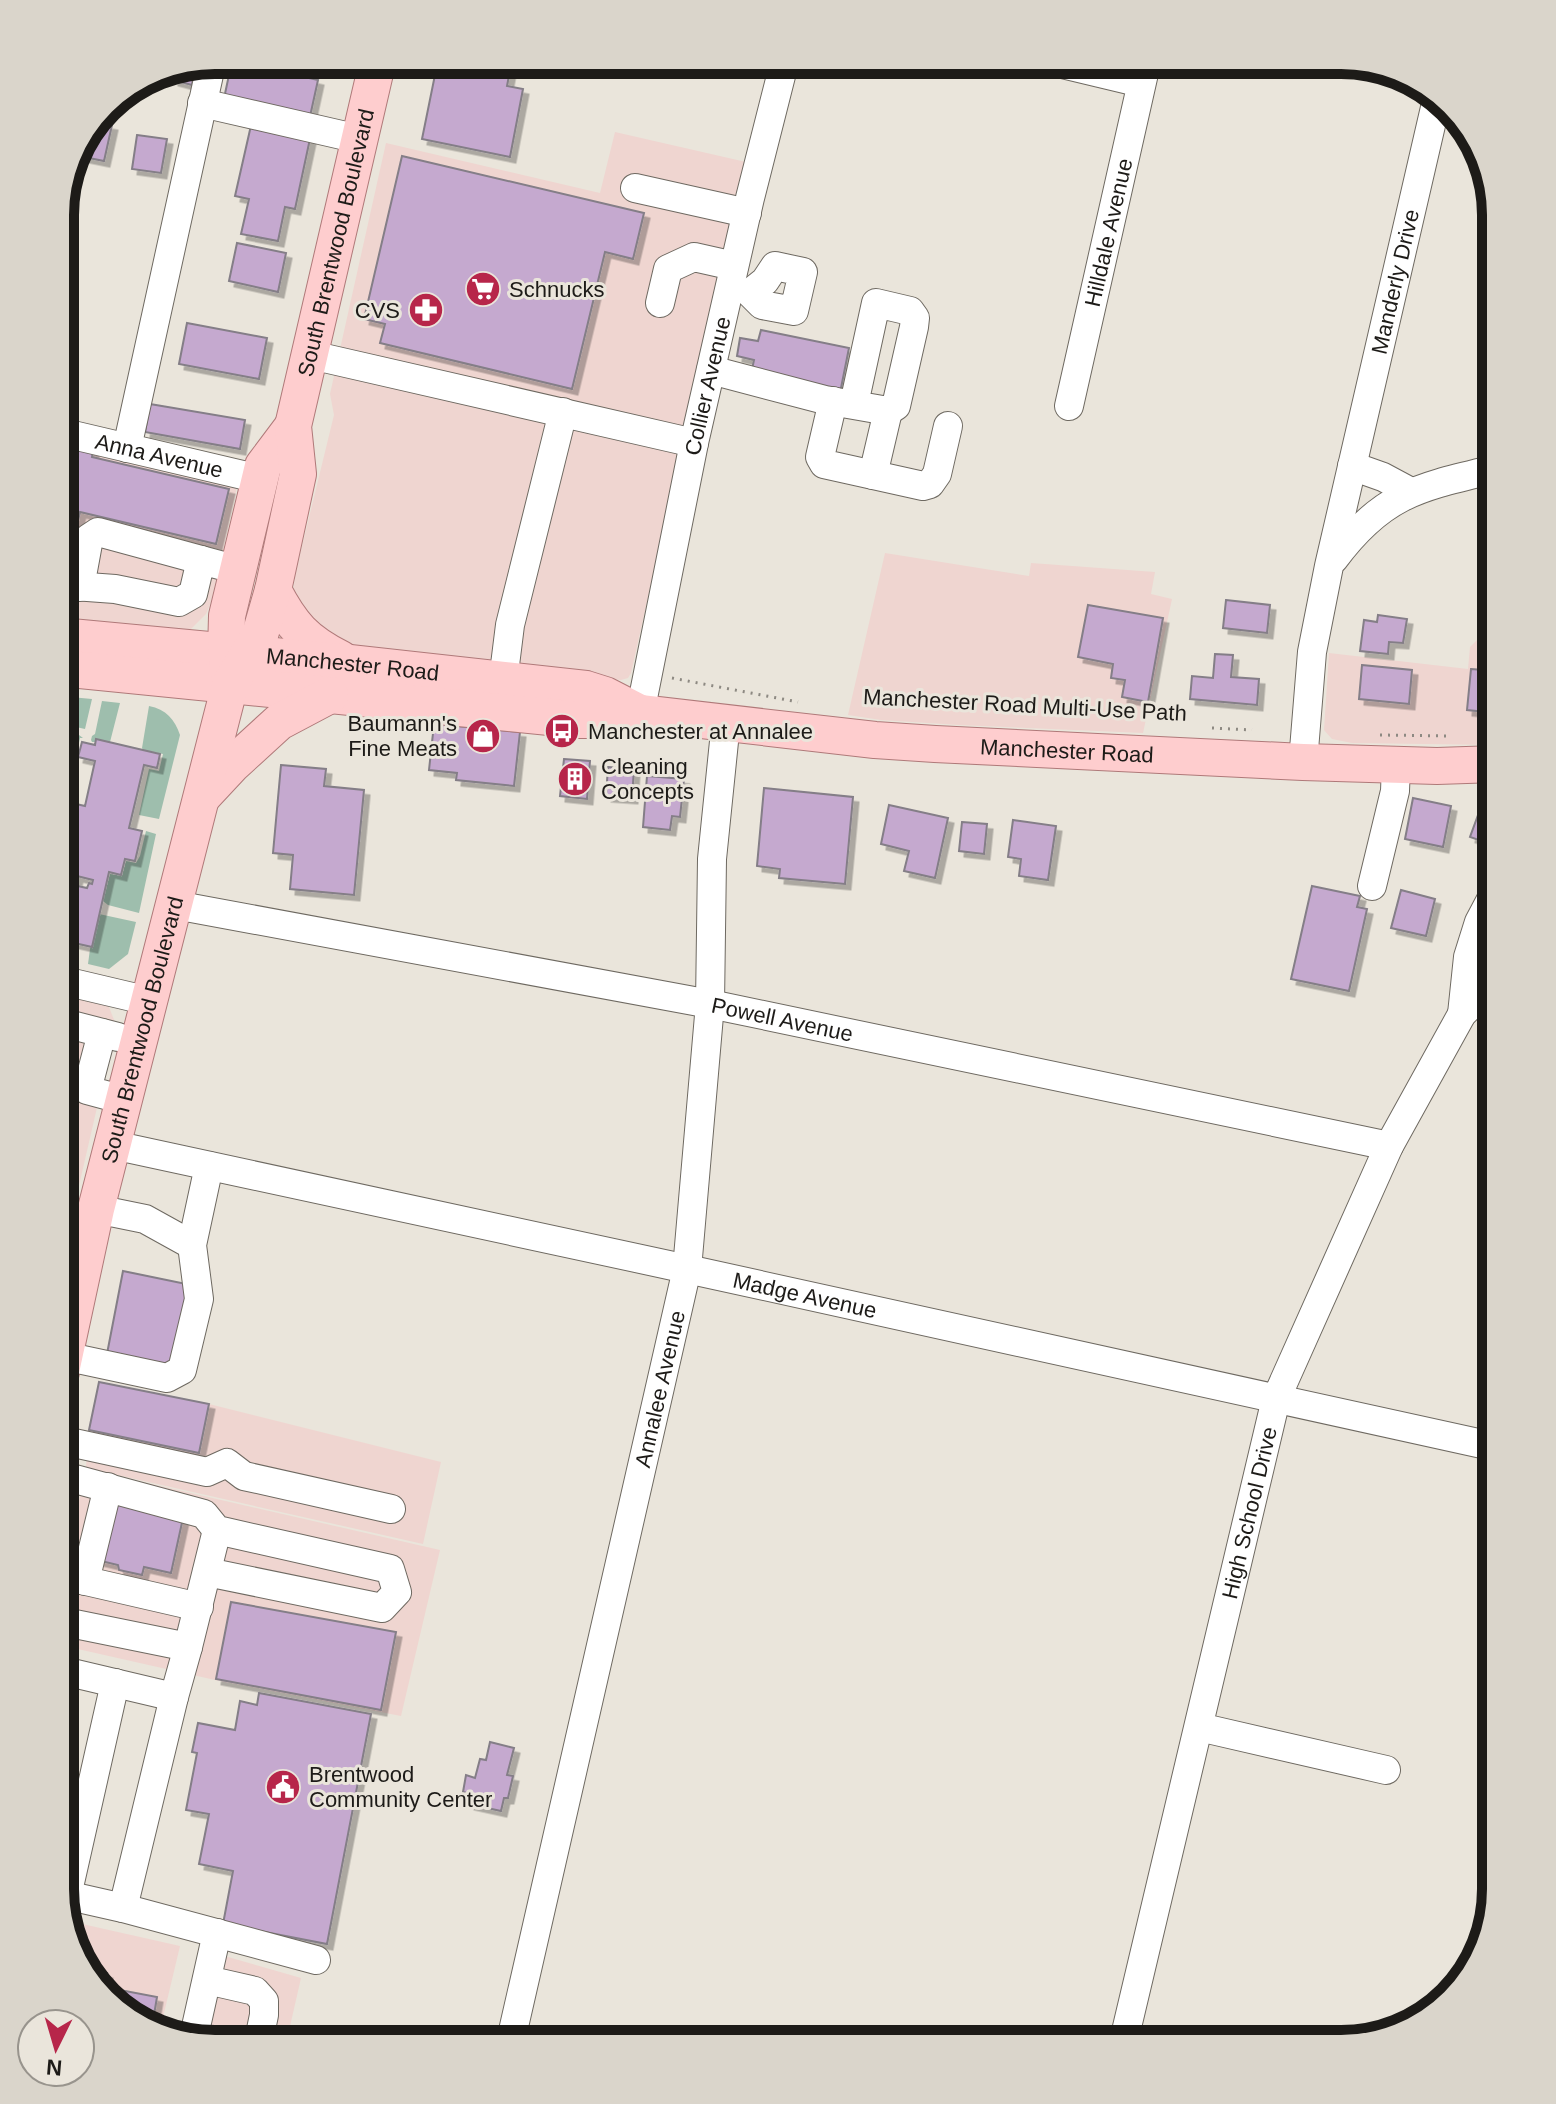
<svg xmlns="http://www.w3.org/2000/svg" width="1556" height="2104" font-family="Helvetica,sans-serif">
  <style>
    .commercial { fill: #efd5d0 }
    .green { fill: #9ebead }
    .building { fill: #c5a9cf; stroke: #847e87; stroke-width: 2; filter: url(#shadow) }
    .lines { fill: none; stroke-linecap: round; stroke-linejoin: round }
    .minor-casing { stroke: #6e6961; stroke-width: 30 }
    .major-casing { stroke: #af7979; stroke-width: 38 }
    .path { stroke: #8d8982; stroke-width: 3; stroke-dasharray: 2 6; stroke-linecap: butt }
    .minor { stroke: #fff; stroke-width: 28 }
    .major { stroke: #fecdce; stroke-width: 36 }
    .labels { text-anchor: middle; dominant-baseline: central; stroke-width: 6; stroke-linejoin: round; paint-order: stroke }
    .street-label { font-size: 22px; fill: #1d1b18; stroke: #eae5db }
    .poi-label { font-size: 22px; fill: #1d1b18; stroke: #eae5db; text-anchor: start }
    .rim { fill: none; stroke: #1d1b18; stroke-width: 10 }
  </style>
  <defs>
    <filter id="shadow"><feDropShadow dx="5.5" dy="5.5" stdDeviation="0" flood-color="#0004"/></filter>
  </defs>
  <rect width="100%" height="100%" fill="#eae5db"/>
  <g class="commercial">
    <path d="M615,132l131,30 -115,511 -3,5 -7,2 -92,-9 -194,-27 -42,-48 2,-21 39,-160 -4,-21 56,-251 214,50z"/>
    <path d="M60,440l177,47 -26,115 -5,12 -16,16 -130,-4z"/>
    <path d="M885,553l144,23 2,-13 124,9 -4,22 21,5 -29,134 -184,-8 -78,-5 -33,-5z"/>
    <path d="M1496,632v113l-144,-2 -20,-4 -8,-9 5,-77 139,16 2,-22 12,-12z"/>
    <path d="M60,990l41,11 8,6 7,18 -56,243z"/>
    <path d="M99,1382l110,22 232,58 -18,82 -337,-76 2,-37z"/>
    <path d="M86,1469l354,81 -39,166 -186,-36 -155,-35v-58z"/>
    <path d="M69,1921l111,25 -20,84 -23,-7 -56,-56z"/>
    <path d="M221,1955l80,23 -15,66h-81z"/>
  </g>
  <g class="green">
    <path d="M60,696l32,3 -7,30 -18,-4 1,-10z"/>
    <path d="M102,701l18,2 -10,39 -14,-3 -1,3h-3l-1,-2 1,-4 3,-2z"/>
    <path d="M149,706c17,3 26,14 31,29l-21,84 -20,-4 10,-46 10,2 4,-17 -20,-4 -1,-2z"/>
    <path d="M65,731l14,4 4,3h-3l-8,37 -12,20v-48z"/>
    <path d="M146,831l10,3 -17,79 -31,-8 -5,-4 7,-27 12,2 4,-15 10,2 4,-7z"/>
    <path d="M99,914l37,8 -8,32 -19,15 -21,-5 2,-15z"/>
  </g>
  <g class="building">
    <path d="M438,60h74l-5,26 16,3 -13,68 -88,-18z"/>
    <path d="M232,61l86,19 -9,41 -86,-18z"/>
    <path d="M195,67l-3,18 -19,-5 1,-5z"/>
    <path d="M252,121l59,13 -16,75 -10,-2 -7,34 -37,-7 8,-35 -14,-3z"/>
    <path d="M95,122l17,3 -8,36 -30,-6 2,-9z"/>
    <path d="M137,135l30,4 -6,34 -29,-4z"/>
    <path d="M402,156l242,57 -11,46 -28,-7 -33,137 -192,-46 5,-19 -21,-5z"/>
    <path d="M237,243l49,10 -8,39 -49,-11z"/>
    <path d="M187,323l80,15 -8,41 -80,-15z"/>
    <path d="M761,330l88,18 -9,45 -89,-19 3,-14 -17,-4 3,-18 18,3z"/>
    <path d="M150,404l95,16 -5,29 -95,-17z"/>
    <path d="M60,443l33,8 -1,6 137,32 -13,55 -136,-32 -11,47 -9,-2z"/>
    <path d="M1226,600l44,5 -3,28 -44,-5z"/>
    <path d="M1088,605l75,13 -15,84 -26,-5 3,-17 -14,-2 2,-14 -35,-7z"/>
    <path d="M1378,615l29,4 -4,24 -14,-1 -1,12 -28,-3 4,-31 13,2z"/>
    <path d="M1215,654l18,1 -2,22 28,2 -2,26 -67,-6 2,-23 21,2z"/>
    <path d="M1362,665l50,5 -3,34 -50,-5z"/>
    <path d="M1471,669l25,2v42l-29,-3z"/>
    <path d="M434,724l86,8 -6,54 -58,-6 1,-7 -28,-3z"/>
    <path d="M96,739l64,15 -3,14 -13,-3 -15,63 13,3 -7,30 -10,-2 -4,16 -12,-3 -17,75 -31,-7 -1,-35 10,-5 3,-15 14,3 2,-5 3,1 1,-4 -16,-4 -1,6 -12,-3 6,-27 -10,-2v-4l7,-30 6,1 3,-13 9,2 10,-45 -17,-4 4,-15 13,3z"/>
    <path d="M564,759l26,2 -3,38 -27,-3z"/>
    <path d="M281,765l45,4 -2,17 40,4 -10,105 -64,-6 3,-34 -20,-2z"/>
    <path d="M608,767l26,2 -2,29 -26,-2z"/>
    <path d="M647,776l37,3 -4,38 -8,-1 -2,14 -27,-3z"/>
    <path d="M764,788l89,9 -8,87 -66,-6 1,-9 -23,-3z"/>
    <path d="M1485,796l11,4v46l-26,-9z"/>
    <path d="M1413,798l38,8 -8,41 -38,-8z"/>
    <path d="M889,805l59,13 -13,60 -31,-7 5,-20 -28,-7z"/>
    <path d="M1013,820l43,6 -8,54 -29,-4 2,-17 -13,-2z"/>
    <path d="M962,822l25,2 -3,30 -25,-3z"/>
    <path d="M1312,886l48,10 -3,11 10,2 -18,82 -58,-12z"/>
    <path d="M1401,890l34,9 -9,37 -35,-8z"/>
    <path d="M123,1271l68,14 -18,87 -67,-13z"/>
    <path d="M99,1382l110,22 -10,49 -110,-23z"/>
    <path d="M110,1502l73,16 -12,55 -27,-6 -2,8 -23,-5 -1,-5 -21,-5z"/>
    <path d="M231,1602l165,30 -15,78 -165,-31z"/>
    <path d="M259,1693l112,21 -44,230 -104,-20 10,-53 -34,-7 10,-50 -23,-4 11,-57 -5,-1 6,-29 37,7 5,-29 17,4z"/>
    <path d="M490,1742l24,6 -7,27 6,1 -5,22h-4l-3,13 -32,-7 2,-10 -8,-2 3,-17 9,3 5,-19 6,1z"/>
    <path d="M82,1968l25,5 -3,14 53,10 -5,30 -15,-4z"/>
  </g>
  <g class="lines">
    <g class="minor-casing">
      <g id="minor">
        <path d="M1045,60l96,23"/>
        <path d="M202,103l157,36"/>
        <path d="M635,188l112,25"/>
        <path d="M775,266l28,6 -9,39 -32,-6 -12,-12 15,-12z"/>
        <path d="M660,303l8,-34 26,-12 40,9"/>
        <path d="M311,355l383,88"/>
        <path d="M711,370l114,30 63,11 8,-5 18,-79 1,-9 -5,-7 -34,-8 -22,101"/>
        <path d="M833,401l-13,56 4,7 99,22 7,-2 7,-10 11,-48"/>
        <path id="s1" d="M1069,406l78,-346"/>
        <path id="s2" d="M60,432l200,47"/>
        <path d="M127,448l85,-387"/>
        <path d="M1352,466l31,11 28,15"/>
        <path d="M873,475l15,-64"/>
        <path d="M1334,559c49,-66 86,-72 162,-90"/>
        <path d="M60,585l55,4 64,13 14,-8 8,-34 37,10"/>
        <path d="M80,587l9,-49 9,-6 103,28"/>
        <path d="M503,681l7,-56 53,-213"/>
        <path id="s3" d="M640,713l54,-270 56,-245 35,-138"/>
        <path id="s4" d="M1303,762l9,-110 17,-86 108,-467"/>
        <path d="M1372,886l23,-95 1,-26"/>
        <path id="s5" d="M175,905l535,99 679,142"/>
        <path d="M60,980l89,21"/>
        <path d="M1462,1014l6,-57 11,-35 17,-32"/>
        <path d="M60,1022l58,15"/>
        <path d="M102,1033l-15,57 37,10"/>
        <path id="s6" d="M113,1145l574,124 809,178"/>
        <path d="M96,1209l49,10 47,26"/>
        <path d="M60,1235l28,8"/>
        <path d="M64,1356l103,22 15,-8 17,-71 -7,-54 17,-79"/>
        <path d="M60,1440l147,32 20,-9 17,13 147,33"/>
        <path d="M60,1475l144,39 13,16 173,39 7,23 -15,16 -175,-36"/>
        <path d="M60,1575l139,32"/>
        <path d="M85,1581l23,-94"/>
        <path d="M60,1621l128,26"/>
        <path d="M64,1671l110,26"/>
        <path d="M1199,1727l187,43"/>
        <path d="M61,1894l62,14 51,-211 14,-50 29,-117"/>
        <path d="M67,1896l48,-213"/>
        <path d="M123,1908l193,52"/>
        <path d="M207,1980l48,11 9,10v14l-6,29"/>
        <path d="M193,2040l24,-107"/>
        <path id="s7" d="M510,2044l177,-775 23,-265 2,-145 14,-137"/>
        <path id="s8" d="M1123,2044l153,-645 113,-253 73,-132 34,-33"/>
      </g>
    </g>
    <g class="major-casing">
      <g id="major">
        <path d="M273,590c18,35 32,51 68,69"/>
        <path id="s9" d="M60,636l290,27 236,26 19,6 35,18"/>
        <path id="s10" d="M60,668l519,52h27l34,-7 235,27 60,4 368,18 134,4 59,-2"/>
        <path d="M229,674l-3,-22 1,-36 36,-150 30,-40"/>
        <path d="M204,795l28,-30 47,-43 51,-27"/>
        <path id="s11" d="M60,1376l36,-167 127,-497 7,-27 30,-50 13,-45 25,-116 -5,-48 85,-366"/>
      </g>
    </g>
    <g class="path">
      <path d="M672,678l126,24"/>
      <path d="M1212,728l40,2"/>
      <path d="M1380,735l72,1"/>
    </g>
    <use href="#minor" class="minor"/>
    <use href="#major" class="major"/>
  </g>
  <defs>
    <g id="supermarket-disc" transform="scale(1.8)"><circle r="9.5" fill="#b7264a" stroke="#eae5db"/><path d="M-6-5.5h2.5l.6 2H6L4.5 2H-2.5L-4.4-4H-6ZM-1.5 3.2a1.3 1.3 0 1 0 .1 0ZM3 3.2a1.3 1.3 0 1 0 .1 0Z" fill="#fff"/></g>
    <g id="pharmacy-disc" transform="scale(1.8)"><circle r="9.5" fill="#b7264a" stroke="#eae5db"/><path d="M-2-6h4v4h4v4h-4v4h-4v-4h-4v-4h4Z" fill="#fff"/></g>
    <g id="bus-disc" transform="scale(1.8)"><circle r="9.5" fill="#b7264a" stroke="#eae5db"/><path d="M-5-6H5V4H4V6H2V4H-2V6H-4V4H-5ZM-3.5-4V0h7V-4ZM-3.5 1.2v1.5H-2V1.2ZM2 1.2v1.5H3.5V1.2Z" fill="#fff"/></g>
    <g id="shop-disc" transform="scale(1.8)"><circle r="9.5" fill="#b7264a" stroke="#eae5db"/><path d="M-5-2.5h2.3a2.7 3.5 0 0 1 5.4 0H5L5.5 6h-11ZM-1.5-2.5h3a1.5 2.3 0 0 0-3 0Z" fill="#fff"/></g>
    <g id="building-disc" transform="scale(1.8)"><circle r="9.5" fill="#b7264a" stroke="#eae5db"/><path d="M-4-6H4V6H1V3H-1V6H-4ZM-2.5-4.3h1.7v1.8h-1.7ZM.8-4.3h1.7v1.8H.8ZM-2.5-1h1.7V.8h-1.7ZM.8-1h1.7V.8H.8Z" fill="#fff"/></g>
    <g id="civic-disc" transform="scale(1.8)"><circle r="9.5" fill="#b7264a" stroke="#eae5db"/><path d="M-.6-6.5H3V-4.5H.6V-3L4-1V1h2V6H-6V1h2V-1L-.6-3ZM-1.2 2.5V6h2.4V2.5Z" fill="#fff"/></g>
  </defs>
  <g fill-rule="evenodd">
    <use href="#supermarket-disc" x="483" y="289"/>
    <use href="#pharmacy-disc" x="426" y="310"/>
    <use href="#bus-disc" x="562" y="731"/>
    <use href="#shop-disc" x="483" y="736"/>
    <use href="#building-disc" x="575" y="779"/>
    <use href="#civic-disc" x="283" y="1787"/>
  </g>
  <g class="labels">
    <g class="street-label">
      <text stroke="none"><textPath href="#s1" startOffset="178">Hilldale Avenue</textPath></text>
      <text stroke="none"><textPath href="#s11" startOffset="1172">South Brentwood Boulevard</textPath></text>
      <text stroke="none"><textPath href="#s4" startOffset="490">Manderly Drive</textPath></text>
      <text stroke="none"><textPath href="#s3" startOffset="334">Collier Avenue</textPath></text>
      <text stroke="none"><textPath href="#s2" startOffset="102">Anna Avenue</textPath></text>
      <text stroke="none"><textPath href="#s9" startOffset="294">Manchester Road</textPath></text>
      <text transform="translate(1025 705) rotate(3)">Manchester Road Multi-Use Path</text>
      <text stroke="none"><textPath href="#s10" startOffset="1012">Manchester Road</textPath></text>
      <text stroke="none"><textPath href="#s5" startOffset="618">Powell Avenue</textPath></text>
      <text stroke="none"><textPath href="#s11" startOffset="356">South Brentwood Boulevard</textPath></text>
      <text stroke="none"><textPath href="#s6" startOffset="708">Madge Avenue</textPath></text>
      <text stroke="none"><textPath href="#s7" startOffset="672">Annalee Avenue</textPath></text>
      <text stroke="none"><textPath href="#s8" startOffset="546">High School Drive</textPath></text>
    </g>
    <g class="poi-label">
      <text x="509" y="289">Schnucks</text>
      <text x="400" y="310" text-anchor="end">CVS</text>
      <text x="457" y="723" text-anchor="end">Baumann's<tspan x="457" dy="25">Fine Meats</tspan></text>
      <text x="588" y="731">Manchester at Annalee</text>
      <text x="601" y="766">Cleaning<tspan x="601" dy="25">Concepts</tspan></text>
      <text x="309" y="1774">Brentwood<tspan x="309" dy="25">Community Center</tspan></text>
    </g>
  </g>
  <path d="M0 0H1556V2104H0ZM215 74H1341A141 141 0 0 1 1482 215V1889A141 141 0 0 1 1341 2030H215A141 141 0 0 1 74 1889V215A141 141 0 0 1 215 74Z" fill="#dad5cb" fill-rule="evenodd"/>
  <path class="rim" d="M215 74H1341A141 141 0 0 1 1482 215V1889A141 141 0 0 1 1341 2030H215A141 141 0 0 1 74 1889V215A141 141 0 0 1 215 74Z"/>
  <g transform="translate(56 2048) rotate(185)"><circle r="38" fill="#eae5db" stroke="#98948d" stroke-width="2"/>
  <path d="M0-6L14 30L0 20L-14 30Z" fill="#b7264a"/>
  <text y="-12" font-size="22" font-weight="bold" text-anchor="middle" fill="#1d1b18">N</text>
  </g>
</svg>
